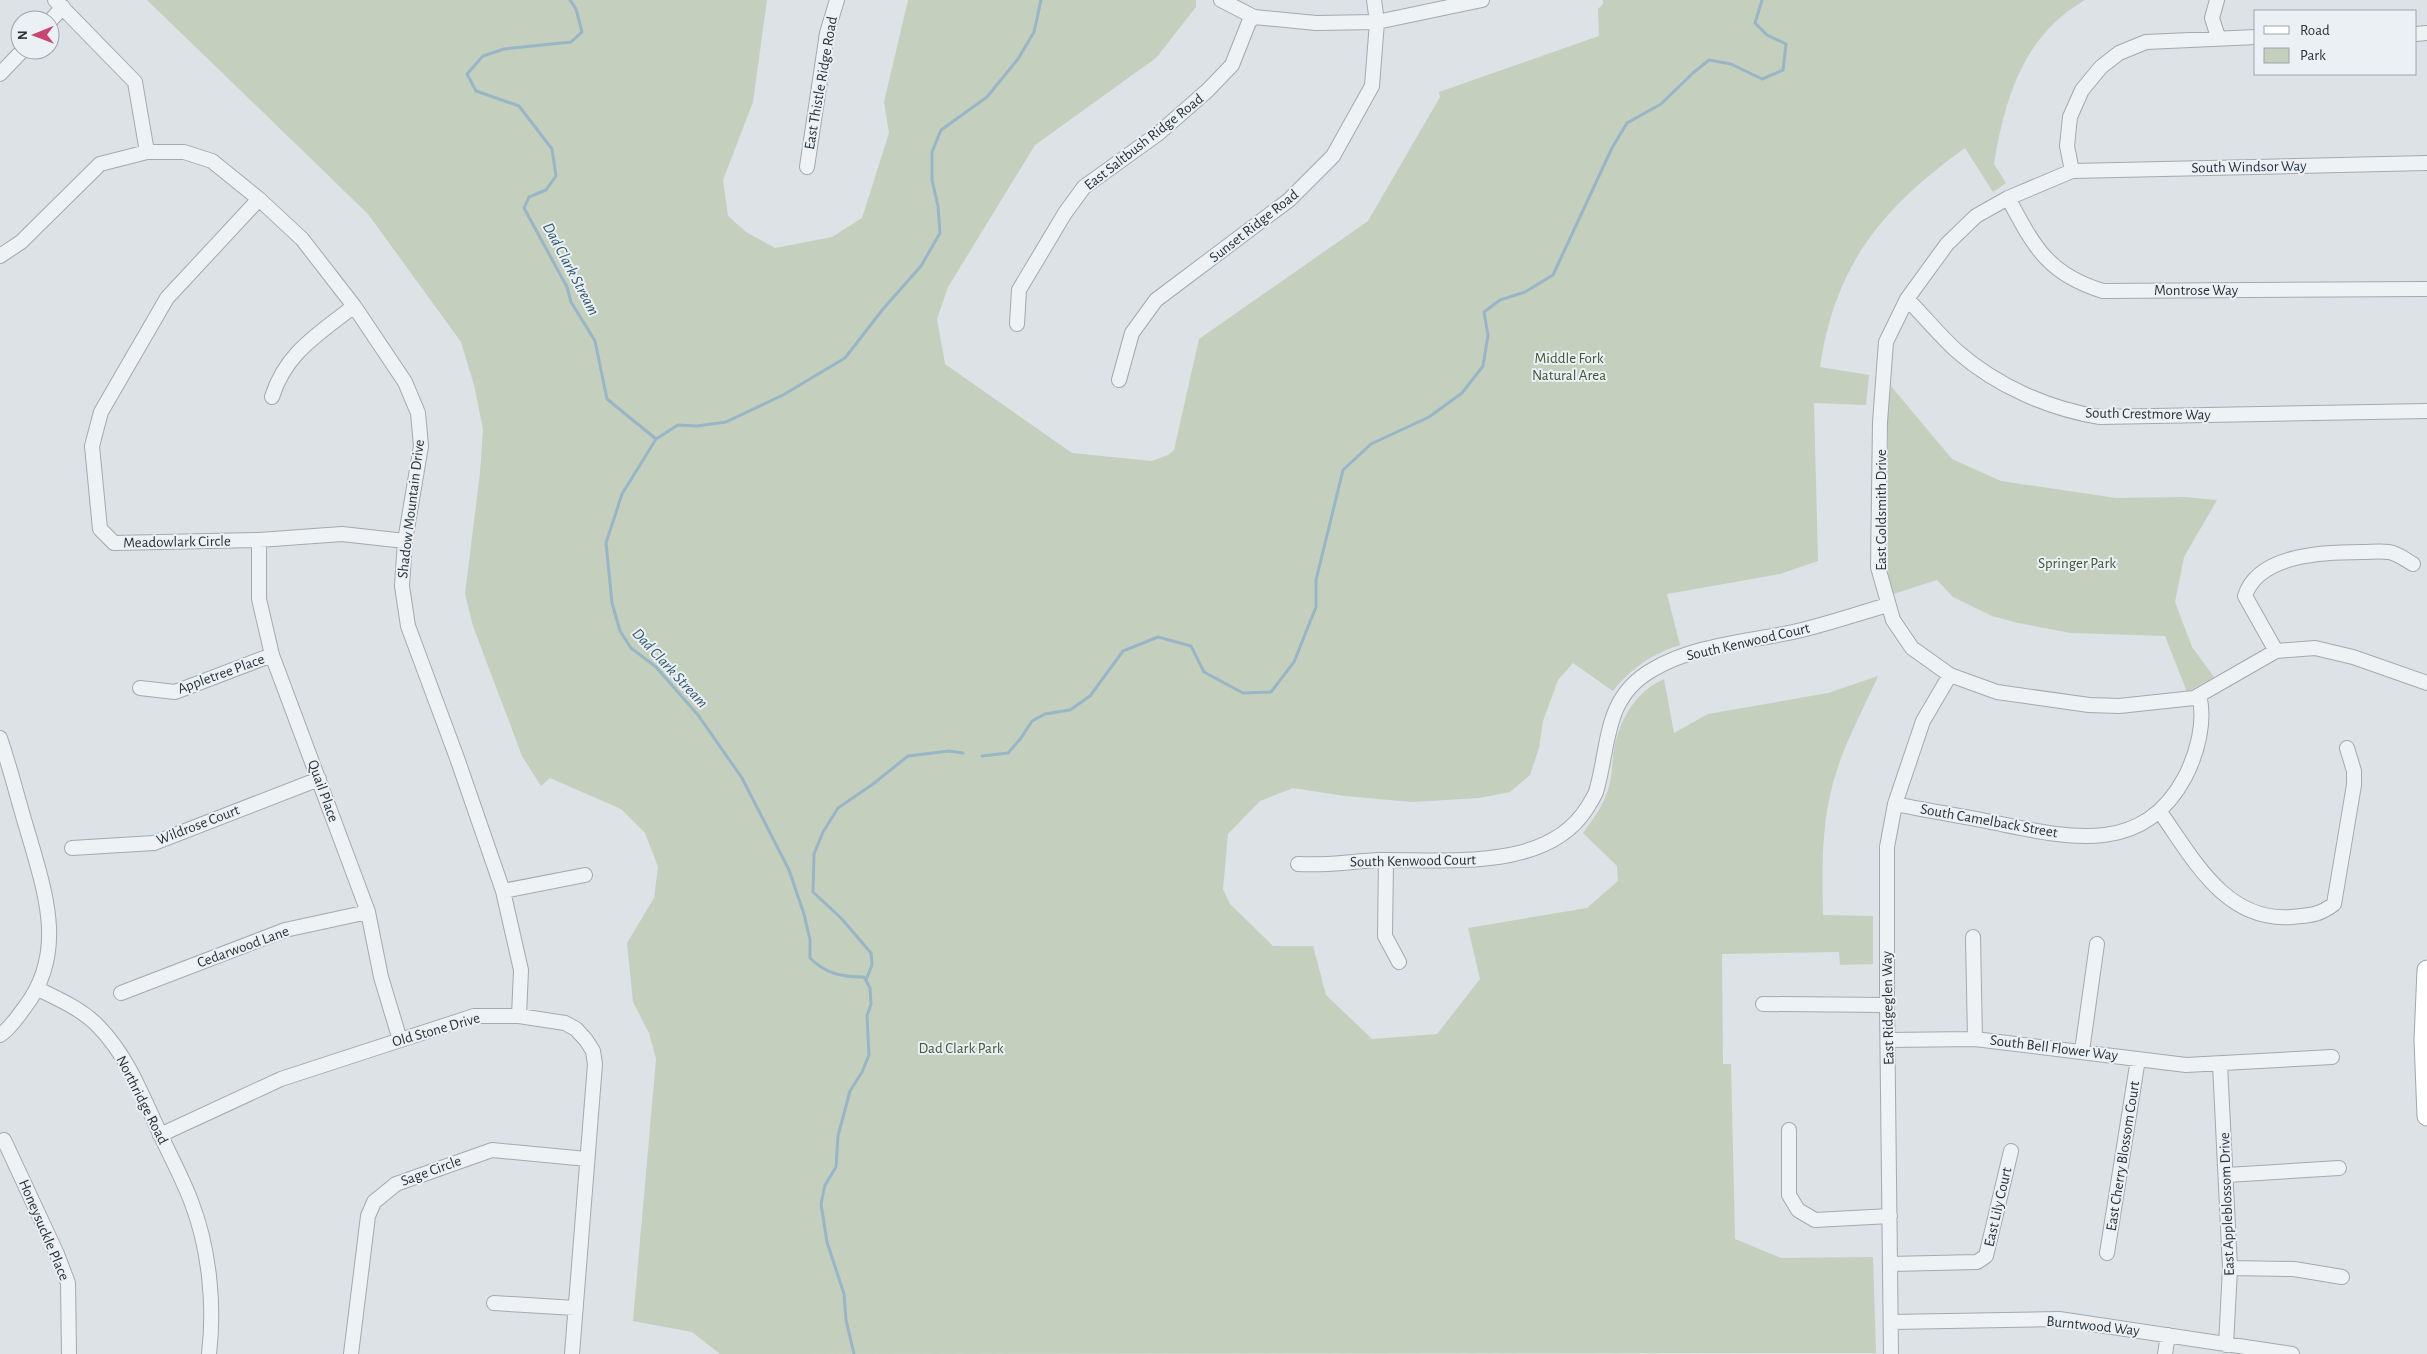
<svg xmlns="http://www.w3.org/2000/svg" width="2427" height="1354" font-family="'Alegreya Sans',sans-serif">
<rect width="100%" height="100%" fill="#dce2e6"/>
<path fill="#c5cfbe" d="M147 0H767L753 102 723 180 728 216 746 232 775 248 832 237 862 218 889 133 884 102 908 0H1196V7L1156 58 1035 145 948 287 937 319 945 364 1072 453 1152 461 1168 455 1174 450 1199 339 1368 221 1440 97 1439 92 1599 36 1598 9 1603 4V0H2085C2024 35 2005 97 1994 164L2006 183 1993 192 1965 148C1883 207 1835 264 1820 367L1869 375 1866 405 1814 403 1818 561 1780 574 1667 594 1680 645C1652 654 1631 668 1613 691L1573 663 1558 680 1543 721 1539 748 1530 775 1510 792 1479 798 1412 802 1345 796 1293 788 1260 801 1228 834 1223 889 1230 904 1273 946H1313L1326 995 1372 1039 1437 1034 1480 979 1468 928 1587 908 1618 881 1617 866 1583 833C1593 819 1605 804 1609 786 1613 773 1612 758 1615 744 1622 716 1637 691 1664 679L1674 733 1708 714 1828 693 1878 676C1865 706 1848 736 1838 767 1821 815 1822 865 1823 915L1873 916V964L1840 965 1839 952 1722 954 1723 1064H1731L1735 1239 1781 1258 1873 1257 1876 1353 720 1354 692 1332 633 1321 656 1059 649 1033 633 1002 627 943 654 898 658 867 645 833 621 809 550 778 541 786 522 756 473 626 465 594 480 473 483 429 474 385 461 342 368 214Z
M1891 386 1952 459 2001 481 2116 498 2184 497 2217 500 2184 557 2175 602 2192 647 2214 677 2187 692 2165 636 2071 633 2018 623 1992 616 1953 597 1937 580 1890 595 1888 569V410Z"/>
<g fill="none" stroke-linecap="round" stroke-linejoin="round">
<path stroke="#98b6c5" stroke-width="3" d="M570 0 576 9 582 32 571 42 504 49 483 56 467 74 476 91 519 106 552 149 556 176 546 190 529 197 524 208 567 287 571 302 595 341 607 399 656 439 622 494 606 543 612 603 620 631 631 648 656 667 698 715 742 778 789 870 804 914 810 940V958C826 974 842 977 864 977L870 988 871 1004 867 1016 869 1055 862 1072 850 1091 838 1136 836 1167 825 1185 821 1204 827 1242 844 1294 846 1320 854 1354
M656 439 678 425 697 426 726 422 783 395 845 358 883 309 921 266 940 233 938 206 932 180V152L941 130 987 97 1018 59 1034 32 1041 0
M982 756 1008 753 1021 738 1032 721 1045 714 1070 710 1090 696 1123 651 1158 637 1191 646 1204 672 1243 693 1271 692 1294 662 1316 607V580L1343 470 1371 444 1429 417 1462 393 1483 366 1488 335 1484 312 1500 300 1525 292 1553 275 1612 148 1627 123 1661 104 1693 73 1709 60 1731 64 1762 79 1783 70 1786 44 1767 35 1755 23 1762 0
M866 980 872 965 871 953 841 918 813 892 814 854 823 832 838 808 873 784 908 756 949 751 963 753"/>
<g stroke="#a2aaaf" stroke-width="16">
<path id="minor" d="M55 0 135 82 147 152
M1221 0 1254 17 1316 23 1377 22 1482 0
M2217 0 2212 18 2218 37
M50 21 63 7
M2416 34 2427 33
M0 74 23 50
M2427 163 2072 171 2008 198 1976 216 1947 244 1907 299 1886 342 1880 422 1878 567 1893 620 1912 648 1950 675 1997 692 2089 705 2119 706 2194 698 2276 651 2315 648 2353 657 2427 683
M807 167 827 33 837 0
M2072 171 2067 146 2070 117 2082 90 2101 67 2119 53 2146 42 2256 37
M2008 198C2034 246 2047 274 2103 291L2427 289
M259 199 167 298 101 412 92 446 100 529 114 543 259 540 342 534 405 541
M0 256 21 242 100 164 147 152H184L212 161 259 199 302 239 354 306 405 382 418 413 421 446 405 541 402 586 408 626 457 758 503 891 521 970 519 1016
M1907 299C1924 316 1940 336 1958 352 1997 386 2049 409 2100 417L2427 411
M1017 324 1019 290 1065 213 1084 187 1159 133 1208 90 1232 65 1249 22 1254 17
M1119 380 1132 333 1156 300 1289 200 1333 156 1372 86 1377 22 1374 0
M272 397C286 352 319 334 354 306
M259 540V599L272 655 368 912 381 977 400 1040
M2276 651 2245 596C2258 554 2325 552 2362 552 2371 552 2380 551 2389 552 2397 553 2406 560 2413 564
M140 688 175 692 272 655
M0 738C11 770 19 804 29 836 46 895 66 953 25 1007 17 1017 11 1028 0 1035
M1895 804C1929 811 1963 816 1996 823 2069 838 2143 856 2185 777 2197 754 2206 721 2199 695
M2160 812C2193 858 2225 922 2291 917 2310 915 2318 916 2334 904L2354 785V771L2347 748
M72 848 154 843 319 779
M1386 860 1385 936 1399 962
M1298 864C1326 866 1353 861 1381 860 1446 859 1547 872 1587 808 1590 803 1594 797 1596 792 1610 745 1603 698 1652 670 1694 645 1746 642 1793 632 1825 625 1856 614 1888 605
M503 891 585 875
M1973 937 1975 1039
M38 989C60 1000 82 1009 99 1027 126 1055 140 1090 156 1125 167 1150 181 1175 191 1201 209 1247 215 1304 209 1354
M121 993 285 930 368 912
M1763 1004 1887 1005
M1888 1040 1975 1039 2186 1065 2332 1057
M2082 1051 2097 944
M2220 1064 2230 1268 2226 1345
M1789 1130V1195L1798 1210 1815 1220 1890 1216
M160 1135 281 1079 474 1016H519L565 1023 576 1029 586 1040 593 1051 595 1064 572 1354
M4 1140 57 1254 68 1283 69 1354
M2227 1175 2339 1168
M2107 1253 2138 1059
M1890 1264 1977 1262 1986 1256 2011 1151
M2230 1268 2294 1269 2342 1277
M494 1303 575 1308
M1891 1322 2059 1319 2292 1354
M351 1354 368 1216 374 1202 396 1184 492 1150 587 1159
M1891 1354 1887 1005V847L1895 804 1923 721 1950 675
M2165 1354 2168 1335"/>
</g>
<g stroke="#9ca8b1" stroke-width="21">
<path id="major" d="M2427 970 2424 1040 2427 1116"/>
</g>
<use href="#minor" stroke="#eff2f4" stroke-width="14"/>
<use href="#major" stroke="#fff" stroke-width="19"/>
</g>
<g text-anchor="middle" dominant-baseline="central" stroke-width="4" stroke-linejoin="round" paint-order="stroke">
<g font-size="15" fill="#27323b" stroke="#ebf0f4">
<text transform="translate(821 83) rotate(-80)">East Thistle Ridge Road</text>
<text transform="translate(1144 142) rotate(-38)">East Saltbush Ridge Road</text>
<text transform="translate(2249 167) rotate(-1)">South Windsor Way</text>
<text transform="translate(1254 226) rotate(-38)">Sunset Ridge Road</text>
<text x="2196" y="290">Montrose Way</text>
<text transform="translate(2148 414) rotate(1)">South Crestmore Way</text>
<text transform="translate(411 509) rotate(-83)">Shadow Mountain Drive</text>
<text transform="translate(1881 510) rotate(-90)">East Goldsmith Drive</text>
<text transform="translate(177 542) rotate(-1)">Meadowlark Circle</text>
<text transform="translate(1748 642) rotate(-13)">South Kenwood Court</text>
<text transform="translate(221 674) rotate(-20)">Appletree Place</text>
<text transform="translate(323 791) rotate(70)">Quail Place</text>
<text transform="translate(1989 821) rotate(10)">South Camelback Street</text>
<text transform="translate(198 825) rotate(-21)">Wildrose Court</text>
<text transform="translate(1413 861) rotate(-1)">South Kenwood Court</text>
<text transform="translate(243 947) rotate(-20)">Cedarwood Lane</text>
<text transform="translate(1888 1008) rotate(-91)">East Ridgeglen Way</text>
<text transform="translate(436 1030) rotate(-16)">Old Stone Drive</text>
<text transform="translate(2054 1048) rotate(7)">South Bell Flower Way</text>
<text transform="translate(142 1100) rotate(63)">Northridge Road</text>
<text transform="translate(2123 1156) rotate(-81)">East Cherry Blossom Court</text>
<text transform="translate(431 1171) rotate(-20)">Sage Circle</text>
<text transform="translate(2227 1204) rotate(-92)">East Appleblossom Drive</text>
<text transform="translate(1998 1207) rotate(-77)">East Lily Court</text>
<text transform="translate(44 1230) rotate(67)">Honeysuckle Place</text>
<text transform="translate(2093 1326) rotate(6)">Burntwood Way</text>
</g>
<g font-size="15" fill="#415635" stroke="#ebf0f4">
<text x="1569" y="358">Middle Fork<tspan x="1569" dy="17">Natural Area</tspan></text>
<text x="2077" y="563">Springer Park</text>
<text x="961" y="1048">Dad Clark Park</text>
</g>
<g font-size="16" font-style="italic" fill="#33586d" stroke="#ebf0f4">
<text transform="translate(571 269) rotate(62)">Dad Clark Stream</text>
<text transform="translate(670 668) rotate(47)">Dad Clark Stream</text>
</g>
</g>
<rect x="2254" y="10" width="162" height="65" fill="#ebf0f4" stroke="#9da4aa"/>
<rect x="2264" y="26" width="25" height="8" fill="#ffffff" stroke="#9da4aa"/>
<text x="2300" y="35" font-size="15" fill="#27323b">Road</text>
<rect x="2264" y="48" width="25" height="15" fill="#c5cfbe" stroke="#9da4aa"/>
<text x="2300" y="60" font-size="15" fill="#27323b">Park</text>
<g transform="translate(35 35) rotate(269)"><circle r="24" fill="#ebf0f4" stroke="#9da4aa"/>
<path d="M0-4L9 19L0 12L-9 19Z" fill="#c74571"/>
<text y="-8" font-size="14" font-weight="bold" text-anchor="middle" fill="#27323b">N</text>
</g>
</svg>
